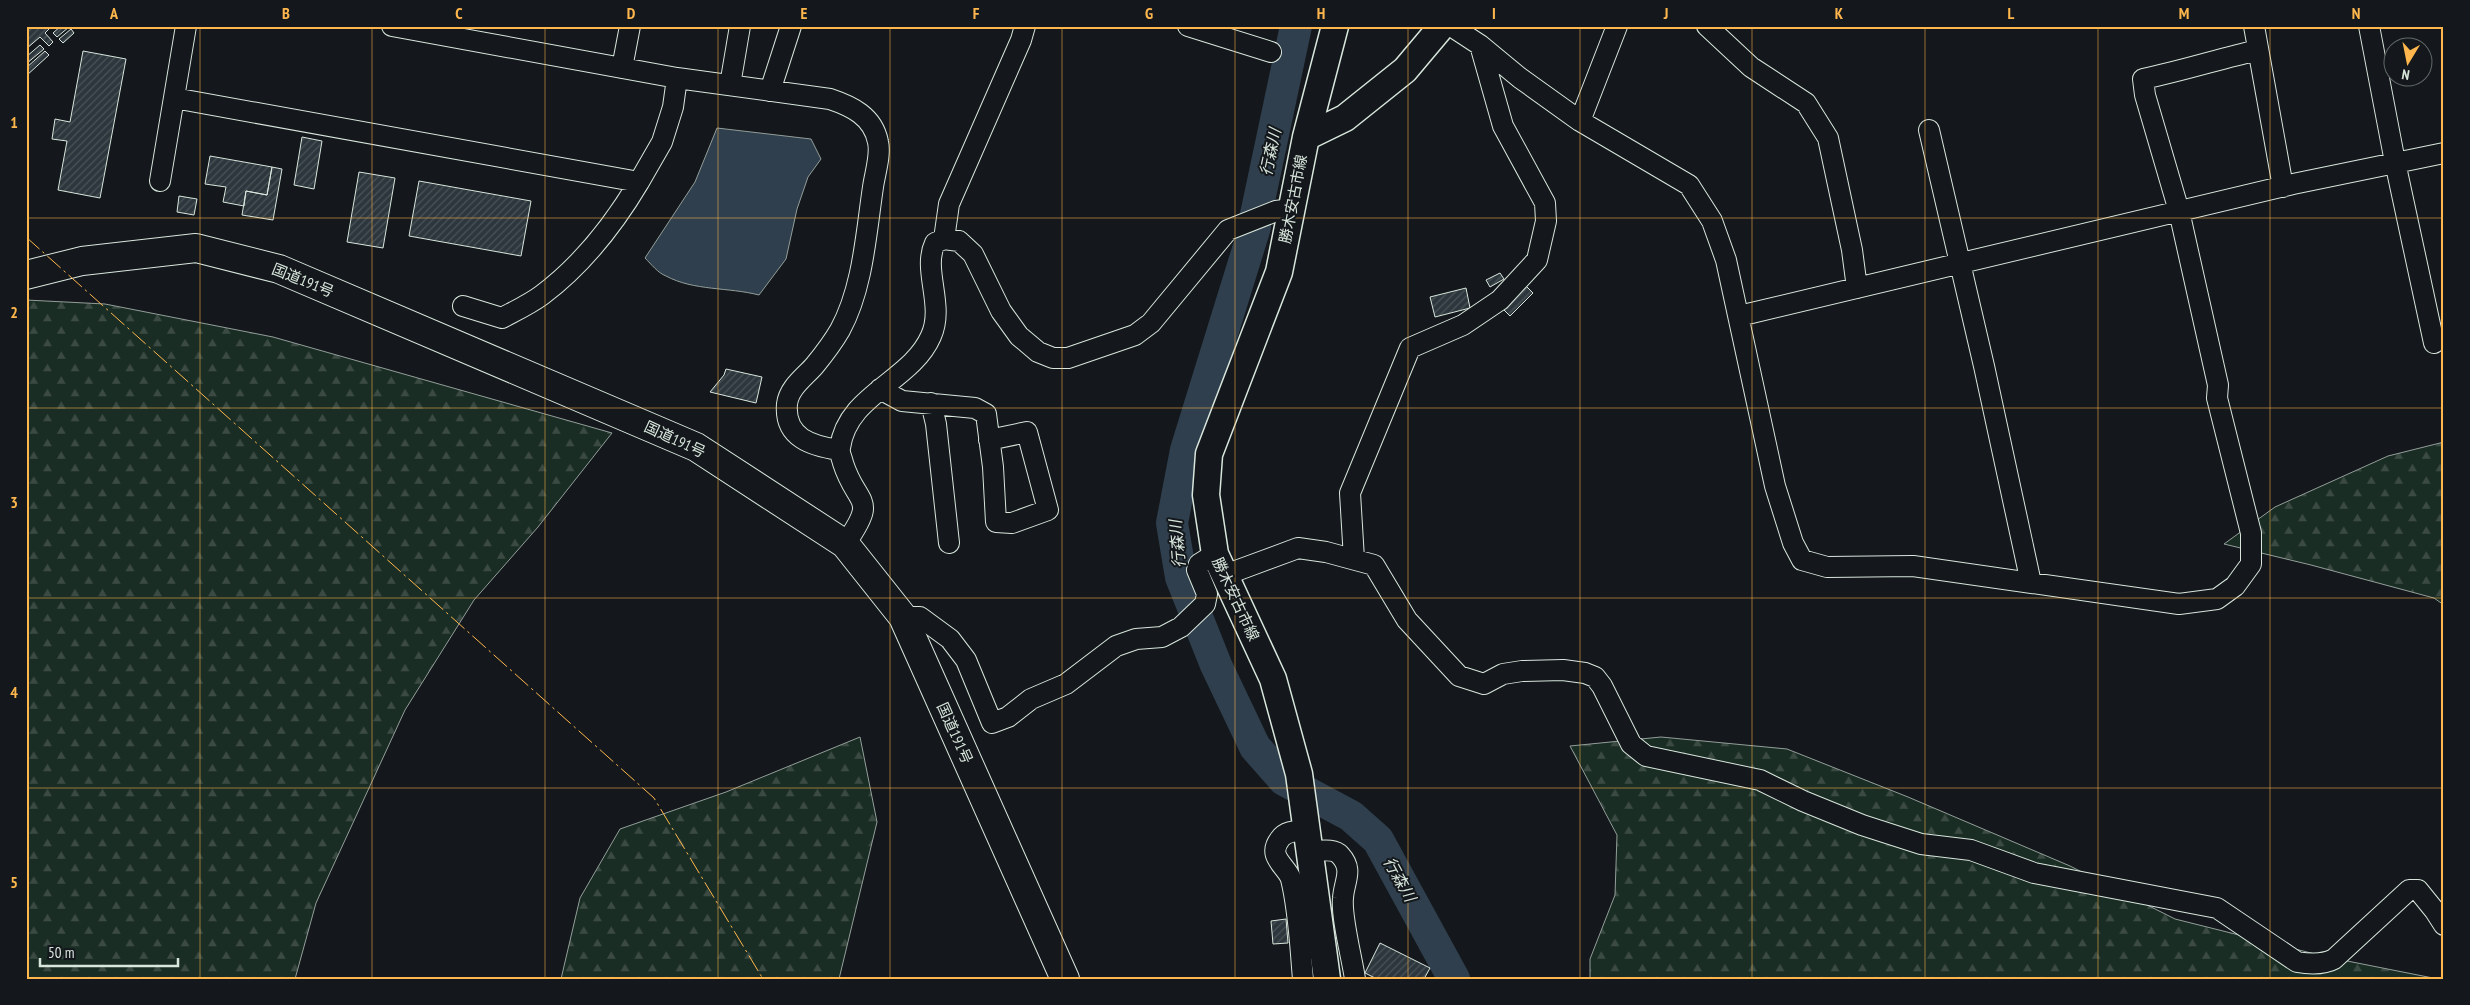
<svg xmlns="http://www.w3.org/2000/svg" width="2470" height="1005" font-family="'PT Sans Narrow','Noto Sans JP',sans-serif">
<defs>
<pattern id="forest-firs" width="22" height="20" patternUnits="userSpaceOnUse" patternTransform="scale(1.25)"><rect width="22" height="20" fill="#1a2d24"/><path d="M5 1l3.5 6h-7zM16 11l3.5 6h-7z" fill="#3b4b43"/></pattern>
<pattern id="building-hatch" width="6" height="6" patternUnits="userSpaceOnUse" patternTransform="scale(1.25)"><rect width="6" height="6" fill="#2c363c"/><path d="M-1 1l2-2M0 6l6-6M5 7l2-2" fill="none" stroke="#4a5358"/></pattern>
</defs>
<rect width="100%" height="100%" fill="#14181c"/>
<path fill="url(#forest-firs)" stroke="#939e99" d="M26 300 105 304 273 337 612 433 538 527 474 600 405 710 316 903 295 979H26Z
M2444 442V605L2434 598 2311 565 2224 544 2275 507 2388 456Z
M860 737 877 822 839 979H561L580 898 620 829 726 792Z
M1661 737 1787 749 1908 797 2070 866 2175 919 2327 957 2438 979H1590V959L1615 895 1617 835 1570 746Z"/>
<path fill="#2f3f4d" stroke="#939e99" d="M717 128 811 139 821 159 808 177 797 209 786 259 759 295C728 287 694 291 666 276 658 273 651 264 645 258L695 182Z"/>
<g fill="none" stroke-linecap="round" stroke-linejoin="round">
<path stroke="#2f3f4d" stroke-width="32" d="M1296 26 1254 224 1255 227 1186 450 1172 523 1181 577 1216 665 1255 747 1284 780 1351 816 1378 840 1454 979"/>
</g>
<path fill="url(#building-hatch)" stroke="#d8e6dc" d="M26 26H52L45 33 53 42 49 46 40 37 26 49Z
M61 26 69 27 57 37 53 33Z
M71 29 74 33 63 43 59 39Z
M40 45 44 49 26 64V57Z
M45 51 49 55 26 76V68Z
M83 51 126 59 100 198 58 190 67 141 52 139 55 119 70 122Z
M302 137 322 141 314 189 294 185Z
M210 156 272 167 267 195 246 191 244 206 223 202 226 187 205 184Z
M272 167 282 169 273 220 242 215 246 191 267 195Z
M359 172 395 178 383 248 347 242Z
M419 181 531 201 521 256 409 236Z
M179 196 197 199 194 215 177 212Z
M1500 273 1504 279 1490 287 1486 280Z
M1524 284 1533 293 1510 316 1501 307Z
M1466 288 1470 308 1435 317 1430 297Z
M726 369 762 377 756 403 710 392 724 375Z
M1286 919 1288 943 1273 944 1271 921Z
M1380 943 1430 968 1424 979H1377L1365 973Z"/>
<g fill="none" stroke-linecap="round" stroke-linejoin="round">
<g stroke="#d8e6dc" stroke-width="22">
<path id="minor" d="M392 26 677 78 830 99C851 106 873 116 878 142 881 155 875 173 873 187 866 234 863 288 840 330 833 342 824 354 815 365 806 376 789 387 787 404 784 438 812 446 839 450
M1188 26 1271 52
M1451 26 1480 45 1520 78 1580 121 1689 185 1712 221 1726 260 1775 486 1793 543 1802 560 1827 567 1913 566 2179 604 2217 599 2235 586 2251 564V533L2217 398 2218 385 2179 211 2145 95 2143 79C2182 71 2219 59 2258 50
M1707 26 1751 67 1806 103 1828 138 1852 250 1857 288
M2254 26 2283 187
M2369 26 2395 162 2434 343
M622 68 630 26
M730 85 740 26
M770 91 791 26
M174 98 639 182 662 142 673 107 677 78
M1580 121 1617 26
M1929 130 1984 366 2031 583
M160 181 186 26
M944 239 949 204 1021 40 1025 26
M463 306 502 318C515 311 530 304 542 295 582 265 614 224 639 182
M1739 316 2293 184 2444 153
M880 389 902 401 975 408 986 414 993 467 996 522 1012 523 1048 510 1027 432 989 440
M931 403 936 424 949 543
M845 544C879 496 857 507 843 463 842 458 839 453 840 448 847 394 911 382 931 336 945 305 922 270 935 243L944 239 959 241 973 254 1001 311 1019 336 1038 352 1053 358H1068L1135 335 1151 323 1228 230 1276 211 1292 209
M1354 559 1350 493 1410 348 1463 325 1500 300 1537 260 1546 221 1545 203 1503 126 1480 45
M1225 575 1298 548 1326 552 1374 565 1407 620 1459 676 1484 684 1503 674 1522 671 1563 670 1585 673 1595 677 1602 686 1631 744 1646 756 1760 780 1803 801 1862 825 1921 844 1971 850 2034 873 2217 908 2297 962C2309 964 2323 965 2334 959L2409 890H2418L2435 911 2444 925
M903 617H920L950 639 966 660 992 723 1008 717 1031 699 1066 684 1116 646 1136 639 1162 637 1181 627 1205 604 1207 594 1197 570 1199 564 1215 554
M1311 851C1320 851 1334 848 1340 855 1354 870 1344 881 1343 898 1341 917 1352 958 1355 979
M1303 979C1300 946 1299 911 1291 879 1287 866 1266 857 1280 839 1286 830 1298 831 1308 830"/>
</g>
<g stroke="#d8e6dc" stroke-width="29">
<path id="major" d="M1306 137 1345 118 1405 70 1442 26
M1327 979 1299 774 1273 679 1215 554 1206 495 1209 454 1279 272 1306 137 1335 26"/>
</g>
<g stroke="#d8e6dc" stroke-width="30">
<path id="highway" d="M26 275 82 261 196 248 279 269 696 447 845 544 903 617 1065 979"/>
</g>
<use href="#minor" stroke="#14181c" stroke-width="20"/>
<use href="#major" stroke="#14181c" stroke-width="26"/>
<use href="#highway" stroke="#14181c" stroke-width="28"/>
<path stroke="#ffb74d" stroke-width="1" stroke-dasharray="18 4 2.5 4" stroke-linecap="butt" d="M26 237 654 798 763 979"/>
</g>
<path fill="none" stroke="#ffb74d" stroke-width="1" stroke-opacity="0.55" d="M200 26V979M372 26V979M545 26V979M718 26V979M890 26V979M1062 26V979M1235 26V979M1408 26V979M1580 26V979M1752 26V979M1925 26V979M2098 26V979M2270 26V979M26 218H2444M26 408H2444M26 598H2444M26 788H2444"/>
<g text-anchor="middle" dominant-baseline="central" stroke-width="4" stroke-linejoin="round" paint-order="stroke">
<g font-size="15" fill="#d8e6dc" stroke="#14181c">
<text transform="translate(1293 199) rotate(-79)">勝木安古市線</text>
<text transform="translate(303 280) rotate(22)">国道191号</text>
<text transform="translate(675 439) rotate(25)">国道191号</text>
<text transform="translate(1236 599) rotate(65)">勝木安古市線</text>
<text transform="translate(955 733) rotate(66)">国道191号</text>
</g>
<g font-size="16" font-style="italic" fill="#d8e6dc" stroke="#14181c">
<text transform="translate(1270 152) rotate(-78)">行森川</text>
<text transform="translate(1177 544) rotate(-95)">行森川</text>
<text transform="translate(1400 879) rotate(61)">行森川</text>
</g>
</g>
<rect width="2470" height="1005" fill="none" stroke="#14181c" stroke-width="55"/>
<g transform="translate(2408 62) rotate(190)"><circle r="24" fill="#14181c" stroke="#626a69"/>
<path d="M0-4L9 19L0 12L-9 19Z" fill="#ffb74d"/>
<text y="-8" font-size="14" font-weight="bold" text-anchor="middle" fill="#d8e6dc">N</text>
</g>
<path d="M40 958v8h138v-8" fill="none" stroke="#d8e6dc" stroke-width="2.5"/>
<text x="48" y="958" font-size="15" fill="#d8e6dc" stroke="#14181c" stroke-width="4" paint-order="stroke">50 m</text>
<rect x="28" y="28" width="2414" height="950" fill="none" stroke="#ffb74d" stroke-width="2"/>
<g font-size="16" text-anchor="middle" font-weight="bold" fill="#ffb74d">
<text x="114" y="19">A</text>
<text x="286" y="19">B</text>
<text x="459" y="19">C</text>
<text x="631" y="19">D</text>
<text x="804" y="19">E</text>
<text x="976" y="19">F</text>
<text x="1149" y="19">G</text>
<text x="1321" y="19">H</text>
<text x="1494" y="19">I</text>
<text x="1666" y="19">J</text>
<text x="1839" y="19">K</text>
<text x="2011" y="19">L</text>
<text x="2184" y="19">M</text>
<text x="2356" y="19">N</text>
<text x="14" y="128">1</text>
<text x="14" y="318">2</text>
<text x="14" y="508">3</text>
<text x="14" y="698">4</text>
<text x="14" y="888">5</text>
</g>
</svg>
